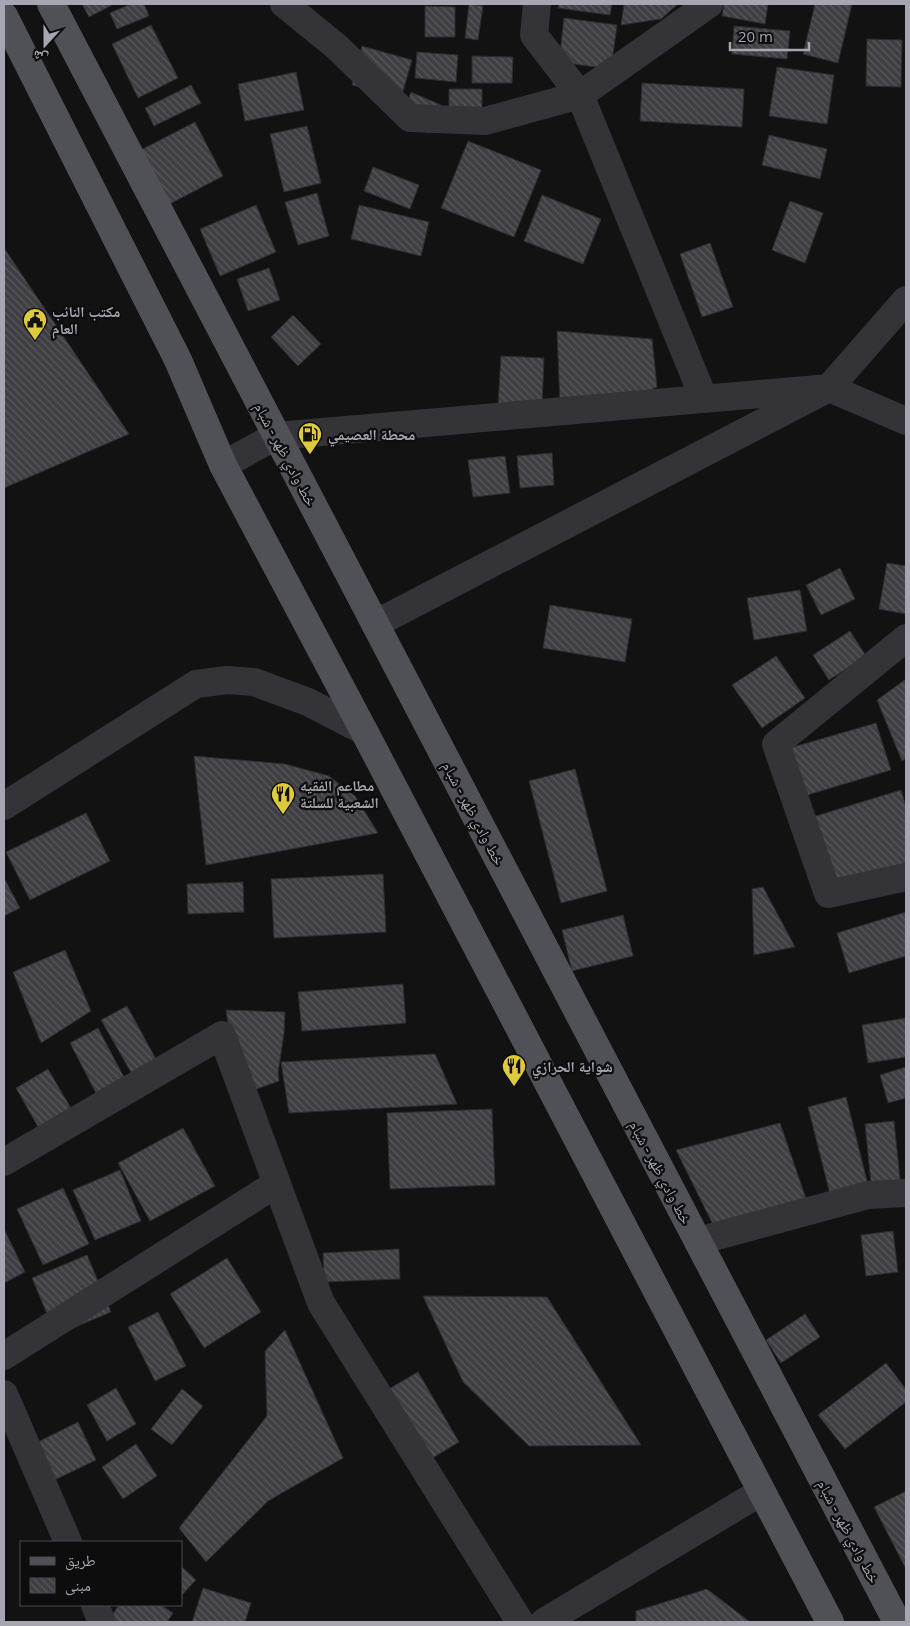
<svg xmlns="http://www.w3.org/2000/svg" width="910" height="1626" font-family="'Open Sans','Noto Naskh Arabic',sans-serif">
<defs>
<pattern id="building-back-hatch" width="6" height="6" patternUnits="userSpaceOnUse" patternTransform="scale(1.25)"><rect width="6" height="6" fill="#3f3f43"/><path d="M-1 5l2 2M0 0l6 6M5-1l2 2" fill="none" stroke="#58585c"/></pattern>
</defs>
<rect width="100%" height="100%" fill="#121213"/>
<path fill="url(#building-back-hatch)" stroke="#2d2c2f" d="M82 4H114L89 17Z
M131 4H144L149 16 117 29 110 13Z
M469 4 483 6 478 40 465 38Z
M559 4H612L610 15 558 8Z
M624 4H678L661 19 621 25Z
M724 4H768L765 24 722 16Z
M815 4H852L838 63 803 54Z
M425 6 455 7V37H425Z
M564 18 617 25 611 69 559 62Z
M151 25 178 78 138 98 112 44Z
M734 26 790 31 787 59 732 54Z
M867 39 902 40 901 87 866 86Z
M362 46 412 60 401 98 352 85Z
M417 52 458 55 456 82 415 78Z
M472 56 513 57 512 83H472Z
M777 67 834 75 827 124 769 116Z
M296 72 304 110 245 121 238 84Z
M642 83 744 89 742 127 640 121Z
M191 85 201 103 154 126 145 108Z
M449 89H482V116H449Z
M411 92 441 105 429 133 400 122Z
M195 122 223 176 164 207 135 153Z
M307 126 321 183 284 192 270 134Z
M769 135 827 149 820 179 762 165Z
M468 141 541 170 514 237 441 208Z
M373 167 419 185 410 209 364 191Z
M317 193 329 236 298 245 285 202Z
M542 195 601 219 583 264 524 241Z
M790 201 823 213 805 263 772 250Z
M256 205 276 252 220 276 200 229Z
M359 205 429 222 421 256 351 239Z
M710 243 733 307 702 317 680 254Z
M4 248 129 434 4 488Z
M269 268 280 300 248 311 237 279Z
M293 315 321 344 298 366 271 337Z
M557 331 652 339 657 387 622 402 560 405Z
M501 356 544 358 542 407 498 405Z
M552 453 554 485 520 488 517 456Z
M505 456 510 493 473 497 468 460Z
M887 563 906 566V614L879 609Z
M840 568 855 599 821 615 806 585Z
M800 590 807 631 754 640 747 598Z
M550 605 632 619 625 662 543 648Z
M850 631 866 656 829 680 813 655Z
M776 656 805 698 762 728 732 685Z
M906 679V758L902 761 877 700Z
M876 723 891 770 804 796 790 748Z
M194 756 285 764 329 776 355 796 378 833 206 865Z
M575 769 607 891 561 903 529 781Z
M901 790 906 807V869L829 906 793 823Z
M86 813 110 861 30 900 6 852Z
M383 874 386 932 274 938 271 879Z
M4 878 20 908 4 916Z
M243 882 244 912 188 914 187 884Z
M763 887 795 947 754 955 752 889Z
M906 912V956L849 973 837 933Z
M623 915 633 956 572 971 562 930Z
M65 950 91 1011 41 1043 13 972Z
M403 984 406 1023 302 1031 298 992Z
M127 1006 157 1061 132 1074 101 1020Z
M226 1010 285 1012 284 1033 278 1073 279 1081 251 1091 233 1054Z
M906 1018V1057L868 1063 862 1025Z
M98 1028 126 1081 97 1095 70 1043Z
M435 1054 457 1104 289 1113 281 1062Z
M906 1067V1098L888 1103 880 1075Z
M48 1069 75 1115 42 1134 16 1088Z
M846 1097 869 1189 831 1198 808 1107Z
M492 1109 495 1185 390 1189 387 1113Z
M894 1121 901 1189 872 1192 865 1124Z
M780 1123 813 1219 721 1241 676 1150Z
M183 1128 215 1186 150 1221 118 1163Z
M120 1170 141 1221 95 1240 73 1190Z
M63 1188 89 1244 43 1265 17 1209Z
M4 1229 25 1272 4 1283Z
M893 1231 898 1272 866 1276 861 1235Z
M399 1249 400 1279 324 1282 323 1253Z
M87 1255 111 1312 56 1335 32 1278Z
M227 1258 261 1312 204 1348 170 1294Z
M423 1296 547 1297 641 1445 529 1446 463 1382Z
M158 1312 186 1366 155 1381 128 1327Z
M805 1314 820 1337 781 1363 766 1340Z
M285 1330 343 1458 268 1501 206 1562 179 1528 267 1416 265 1351Z
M886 1363 906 1389V1402L845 1449 818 1415Z
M418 1372 459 1442 429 1460 387 1390Z
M116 1388 136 1424 107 1441 87 1405Z
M182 1389 203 1406 172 1445 151 1429Z
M78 1422 96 1460 42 1486 24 1449Z
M136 1444 157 1476 123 1499 102 1467Z
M906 1491V1569L874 1507Z
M181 1566 196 1580 181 1596Z
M203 1588 251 1603 245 1622H192Z
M707 1589 750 1622H636V1611Z
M119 1605H161L173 1613 167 1622H107Z"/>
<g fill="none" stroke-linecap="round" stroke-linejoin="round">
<path stroke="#333338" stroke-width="28" d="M284 4 337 47 410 118 485 121 580 95 534 35 537 4
M704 399 580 95 709 4
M223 465 276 436 829 388 906 421
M375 624 829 388 906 300
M906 638 776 744 828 894 906 877
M4 806 196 684 227 680 254 682 308 702 364 731
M4 1162 222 1035 321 1303 520 1622
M698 1241 868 1195 906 1193
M4 1356 276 1184
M4 1394 68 1542
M95 1605 102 1622
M544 1622 761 1492"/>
<path stroke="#505057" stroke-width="28" d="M51 4 897 1622
M4 16 178 360 223 465 364 731 830 1622"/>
</g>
<defs>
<g id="civic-pin" transform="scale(1.25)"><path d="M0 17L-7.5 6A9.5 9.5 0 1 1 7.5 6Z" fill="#dfc93e" stroke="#0d0d0e"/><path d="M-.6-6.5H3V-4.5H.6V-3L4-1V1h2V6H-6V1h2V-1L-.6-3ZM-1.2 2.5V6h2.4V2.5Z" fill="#111"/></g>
<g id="fuel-pin" transform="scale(1.25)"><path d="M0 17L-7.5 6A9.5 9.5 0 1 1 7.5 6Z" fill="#dfc93e" stroke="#0d0d0e"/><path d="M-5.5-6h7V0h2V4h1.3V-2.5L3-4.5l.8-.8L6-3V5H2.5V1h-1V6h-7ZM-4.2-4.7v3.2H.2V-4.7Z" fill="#111"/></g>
<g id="restaurant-pin" transform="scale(1.25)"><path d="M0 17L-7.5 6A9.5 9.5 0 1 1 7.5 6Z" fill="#dfc93e" stroke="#0d0d0e"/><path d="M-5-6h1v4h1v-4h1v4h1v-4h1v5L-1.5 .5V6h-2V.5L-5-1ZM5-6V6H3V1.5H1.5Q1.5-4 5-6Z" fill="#111"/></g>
</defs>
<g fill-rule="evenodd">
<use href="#civic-pin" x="35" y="320"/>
<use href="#fuel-pin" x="310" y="434"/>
<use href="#restaurant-pin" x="283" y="794"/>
<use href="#restaurant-pin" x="514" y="1066"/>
</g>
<g text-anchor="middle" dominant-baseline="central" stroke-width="4.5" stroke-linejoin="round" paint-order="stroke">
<g font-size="15" font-weight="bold" fill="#a5a6b2" stroke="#0d0d0e" text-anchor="start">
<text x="52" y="311">مكتب النائب<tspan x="52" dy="17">العام</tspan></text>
<text x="328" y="434">محطة العصيمي</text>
<text x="300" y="785">مطاعم الفقيه<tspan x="300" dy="17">الشعبية للسلتة</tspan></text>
<text x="532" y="1066">شواية الحرازي</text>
</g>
<g font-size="15" fill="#a5a6b2" stroke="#0d0d0e">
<text transform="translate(286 454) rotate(62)">خط وادي ظهر - شبام</text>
<text transform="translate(474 813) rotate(62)">خط وادي ظهر - شبام</text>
<text transform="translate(661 1172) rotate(62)">خط وادي ظهر - شبام</text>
<text transform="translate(849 1531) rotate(62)">خط وادي ظهر - شبام</text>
</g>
</g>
<rect width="910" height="1626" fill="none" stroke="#a5a6b2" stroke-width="10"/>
<rect x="20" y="1541" width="162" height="65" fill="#0d0d0e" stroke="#4a4a50"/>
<rect x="30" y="1557" width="25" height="8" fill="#505057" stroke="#4a4a50"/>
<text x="65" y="1566" font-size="15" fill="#a5a6b2">طريق</text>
<rect x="30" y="1578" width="25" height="15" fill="url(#building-back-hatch)" stroke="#4a4a50"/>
<text x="65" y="1591" font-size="15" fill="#a5a6b2">مبنى</text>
<g transform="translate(45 45) rotate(201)" stroke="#0d0d0e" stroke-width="4" paint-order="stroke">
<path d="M0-4L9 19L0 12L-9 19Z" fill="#a5a6b2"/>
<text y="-8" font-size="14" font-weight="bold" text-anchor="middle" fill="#a5a6b2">ش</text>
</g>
<path d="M730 42v8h79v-8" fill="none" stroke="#a5a6b2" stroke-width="2.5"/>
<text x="738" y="42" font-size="15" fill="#a5a6b2" stroke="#0d0d0e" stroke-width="4" paint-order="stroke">20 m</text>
</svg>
